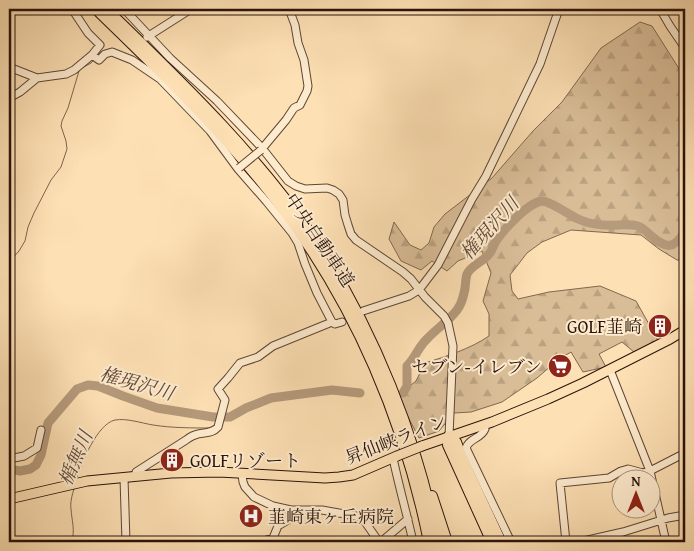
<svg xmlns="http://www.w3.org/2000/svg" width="694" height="551" font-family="'Gentium Book Plus','Noto Serif JP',serif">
<defs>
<pattern id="forest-firs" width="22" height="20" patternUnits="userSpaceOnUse" patternTransform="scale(1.25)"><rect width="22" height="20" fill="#d9bd97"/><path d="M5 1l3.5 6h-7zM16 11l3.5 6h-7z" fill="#baa281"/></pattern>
</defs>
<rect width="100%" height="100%" fill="#fde0b4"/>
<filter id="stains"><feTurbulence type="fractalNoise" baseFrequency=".004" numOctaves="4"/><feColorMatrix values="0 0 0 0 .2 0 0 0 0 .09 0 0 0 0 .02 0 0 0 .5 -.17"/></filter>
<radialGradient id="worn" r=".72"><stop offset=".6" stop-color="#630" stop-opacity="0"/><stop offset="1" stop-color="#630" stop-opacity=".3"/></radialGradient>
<path fill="url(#forest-firs)" stroke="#806851" d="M640 22 652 26 683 75 685 77V260H677L659 249 641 235 571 230 542 242 527 253 510 275 512 291 518 299 549 292 600 286 636 301 659 342 634 352 622 342 599 354 606 367 583 372 571 352 559 359 537 378 502 402 471 412 454 413 439 431 419 438 397 396 416 381 425 363C447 356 470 349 489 336V314L483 301 491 273 482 251 458 261 447 271 432 261 421 270 401 261 389 239 394 222 410 245 421 250 429 243 434 227 445 214 492 178 533 131 562 102 601 48Z"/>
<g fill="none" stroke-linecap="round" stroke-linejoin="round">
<path stroke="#7d644e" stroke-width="1" d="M97 56 103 46
M82 68 91 63 95 59
M9 262 19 251 25 241 28 227 34 213 51 180 61 167 67 149 66 141 61 126 62 121 68 108 79 71
M223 421 230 417
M76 480C81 464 97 424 115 420 127 418 141 423 153 425 172 428 192 428 211 428
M72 542C75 529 72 522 71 509 70 503 72 495 74 489"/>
<path stroke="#b59a7b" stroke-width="9" d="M403 393 407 386V366C415 358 419 346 427 339 436 329 449 321 457 310 460 306 463 298 464 293 466 287 465 280 467 274 471 265 483 262 489 254 493 250 493 245 496 241 504 229 527 204 541 201 548 200 570 215 578 219 591 225 605 226 619 225 625 225 631 224 638 226 642 227 646 231 650 235 666 249 674 250 685 231
M9 469 20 471 30 469 36 465 41 455 48 423 77 389 88 385 98 386 123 396 157 408 213 417H230L246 408 271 398 332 390 360 393"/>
<g stroke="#5d4635" stroke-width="9">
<path id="minor" d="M72 9 88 33 100 45 92 55
M124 9 170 58 217 101 262 148 288 181 296 186 305 189 327 188 333 190 339 194 343 200 345 215 348 225 351 234 356 240 403 272 411 279 425 297 444 316 448 323 453 346 449 436
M660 9 670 26 685 48
M147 37 191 9
M9 67 37 78
M9 98 20 92 37 78 66 74 74 70 92 55 99 60 105 54 112 52 132 60 160 79 210 131 238 169 266 201 292 233 298 243 305 264 317 293 332 322
M261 150 286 120 294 108 300 105 307 91 308 86 304 60 298 43 295 25 289 9
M363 311 409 296 419 290 438 265 472 199 486 176 540 64 559 9
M610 370 650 471 666 542
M483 425 485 429C481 439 469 438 466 448L511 542
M393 458C399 487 407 514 413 542
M9 459 24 456 37 448 41 430
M242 474 243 482 245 487 254 497 273 506 291 510H322L356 516 363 519 379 542
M135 476 136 472 186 440C190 437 193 435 198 434 205 432 212 434 218 427L225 400 218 389 228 378 240 363 258 357 273 346 332 322 335 324 342 322
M124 478 126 542
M260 542 273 538 278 526 288 520 291 510
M381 542 408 519
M566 542 560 483 609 478 621 471 628 469 643 473 650 471 685 453
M579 542 623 532 668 518 685 515"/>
</g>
<g stroke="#28130b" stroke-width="11">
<path id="major" d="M422 446 492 422 548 399 583 383 670 339 685 330
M9 499 87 481 171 473 219 472 325 478 339 477 353 475 397 456"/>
</g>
<g stroke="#28130b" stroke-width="12">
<path id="highway" d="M96 9C161 72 227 135 282 208 356 306 405 422 429 542
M106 9C181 82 258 155 316 242 374 331 417 438 437 542
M449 436 456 442 462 458 501 542
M449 436 448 445 492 542
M432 496 447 542"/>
</g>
<use href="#minor" stroke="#feebce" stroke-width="7"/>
<use href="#major" stroke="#fde0b4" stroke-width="9"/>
<use href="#highway" stroke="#fde0b4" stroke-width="10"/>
<g stroke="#5d4635" stroke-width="9" stroke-linecap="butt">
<path id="minor-bridge" d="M239 168 261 150"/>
</g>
<g stroke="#28130b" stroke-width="11" stroke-linecap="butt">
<path id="major-bridge" d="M397 456 422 446"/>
</g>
<use href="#minor-bridge" stroke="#feebce" stroke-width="7"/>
<use href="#major-bridge" stroke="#fde0b4" stroke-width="9"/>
</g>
<defs>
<g id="building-disc" transform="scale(1.25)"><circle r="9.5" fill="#8f2418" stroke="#feebce"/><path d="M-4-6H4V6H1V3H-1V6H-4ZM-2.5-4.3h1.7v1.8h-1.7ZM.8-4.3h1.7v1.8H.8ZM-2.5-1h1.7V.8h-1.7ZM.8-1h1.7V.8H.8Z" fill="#fff"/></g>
<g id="supermarket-disc" transform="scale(1.25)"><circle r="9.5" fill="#8f2418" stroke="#feebce"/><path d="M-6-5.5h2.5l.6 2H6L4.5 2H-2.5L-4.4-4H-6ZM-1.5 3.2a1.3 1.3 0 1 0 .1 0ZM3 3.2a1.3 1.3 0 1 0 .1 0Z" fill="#fff"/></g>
<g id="hospital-disc" transform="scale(1.25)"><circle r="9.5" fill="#8f2418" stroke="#feebce"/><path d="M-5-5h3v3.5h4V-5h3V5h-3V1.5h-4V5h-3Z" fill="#fff"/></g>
</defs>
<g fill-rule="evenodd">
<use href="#building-disc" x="660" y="326"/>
<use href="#supermarket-disc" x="560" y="366"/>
<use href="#building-disc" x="172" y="460"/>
<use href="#hospital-disc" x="251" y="516"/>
</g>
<g text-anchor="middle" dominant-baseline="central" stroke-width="4" stroke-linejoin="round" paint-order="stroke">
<g font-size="18" fill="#28130b" stroke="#feebce">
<text transform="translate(320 240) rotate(56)">中央自動車道</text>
<text transform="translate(396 439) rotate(-21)">昇仙峡ライン</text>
</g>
<g font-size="18" fill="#28130b" stroke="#feebce" text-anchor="end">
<text x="642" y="326">GOLF韮崎</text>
<text x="542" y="366">セブン-イレブン</text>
<text x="190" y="460" text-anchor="start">GOLFリゾート</text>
<text x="268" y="516" text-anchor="start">韮崎東ヶ丘病院</text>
</g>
<g font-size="19" font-style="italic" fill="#604938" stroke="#feebce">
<text transform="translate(489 228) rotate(-48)">権現沢川</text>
<text transform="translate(137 383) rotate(16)">権現沢川</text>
<text transform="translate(75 458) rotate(-67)">楯無川</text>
</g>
</g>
<rect width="694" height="551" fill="none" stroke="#fde0b4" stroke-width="30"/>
<rect x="10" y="10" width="674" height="531" fill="none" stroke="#28130b" stroke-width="2.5"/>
<rect x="15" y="15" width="664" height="521" fill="none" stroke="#28130b"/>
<g transform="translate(636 494)"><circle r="24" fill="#feebce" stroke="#a89580"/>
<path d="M0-4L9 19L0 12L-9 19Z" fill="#8f2418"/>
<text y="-8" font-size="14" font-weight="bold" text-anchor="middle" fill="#28130b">N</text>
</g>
<rect width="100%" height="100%" filter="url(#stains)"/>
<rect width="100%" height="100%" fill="url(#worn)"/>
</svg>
